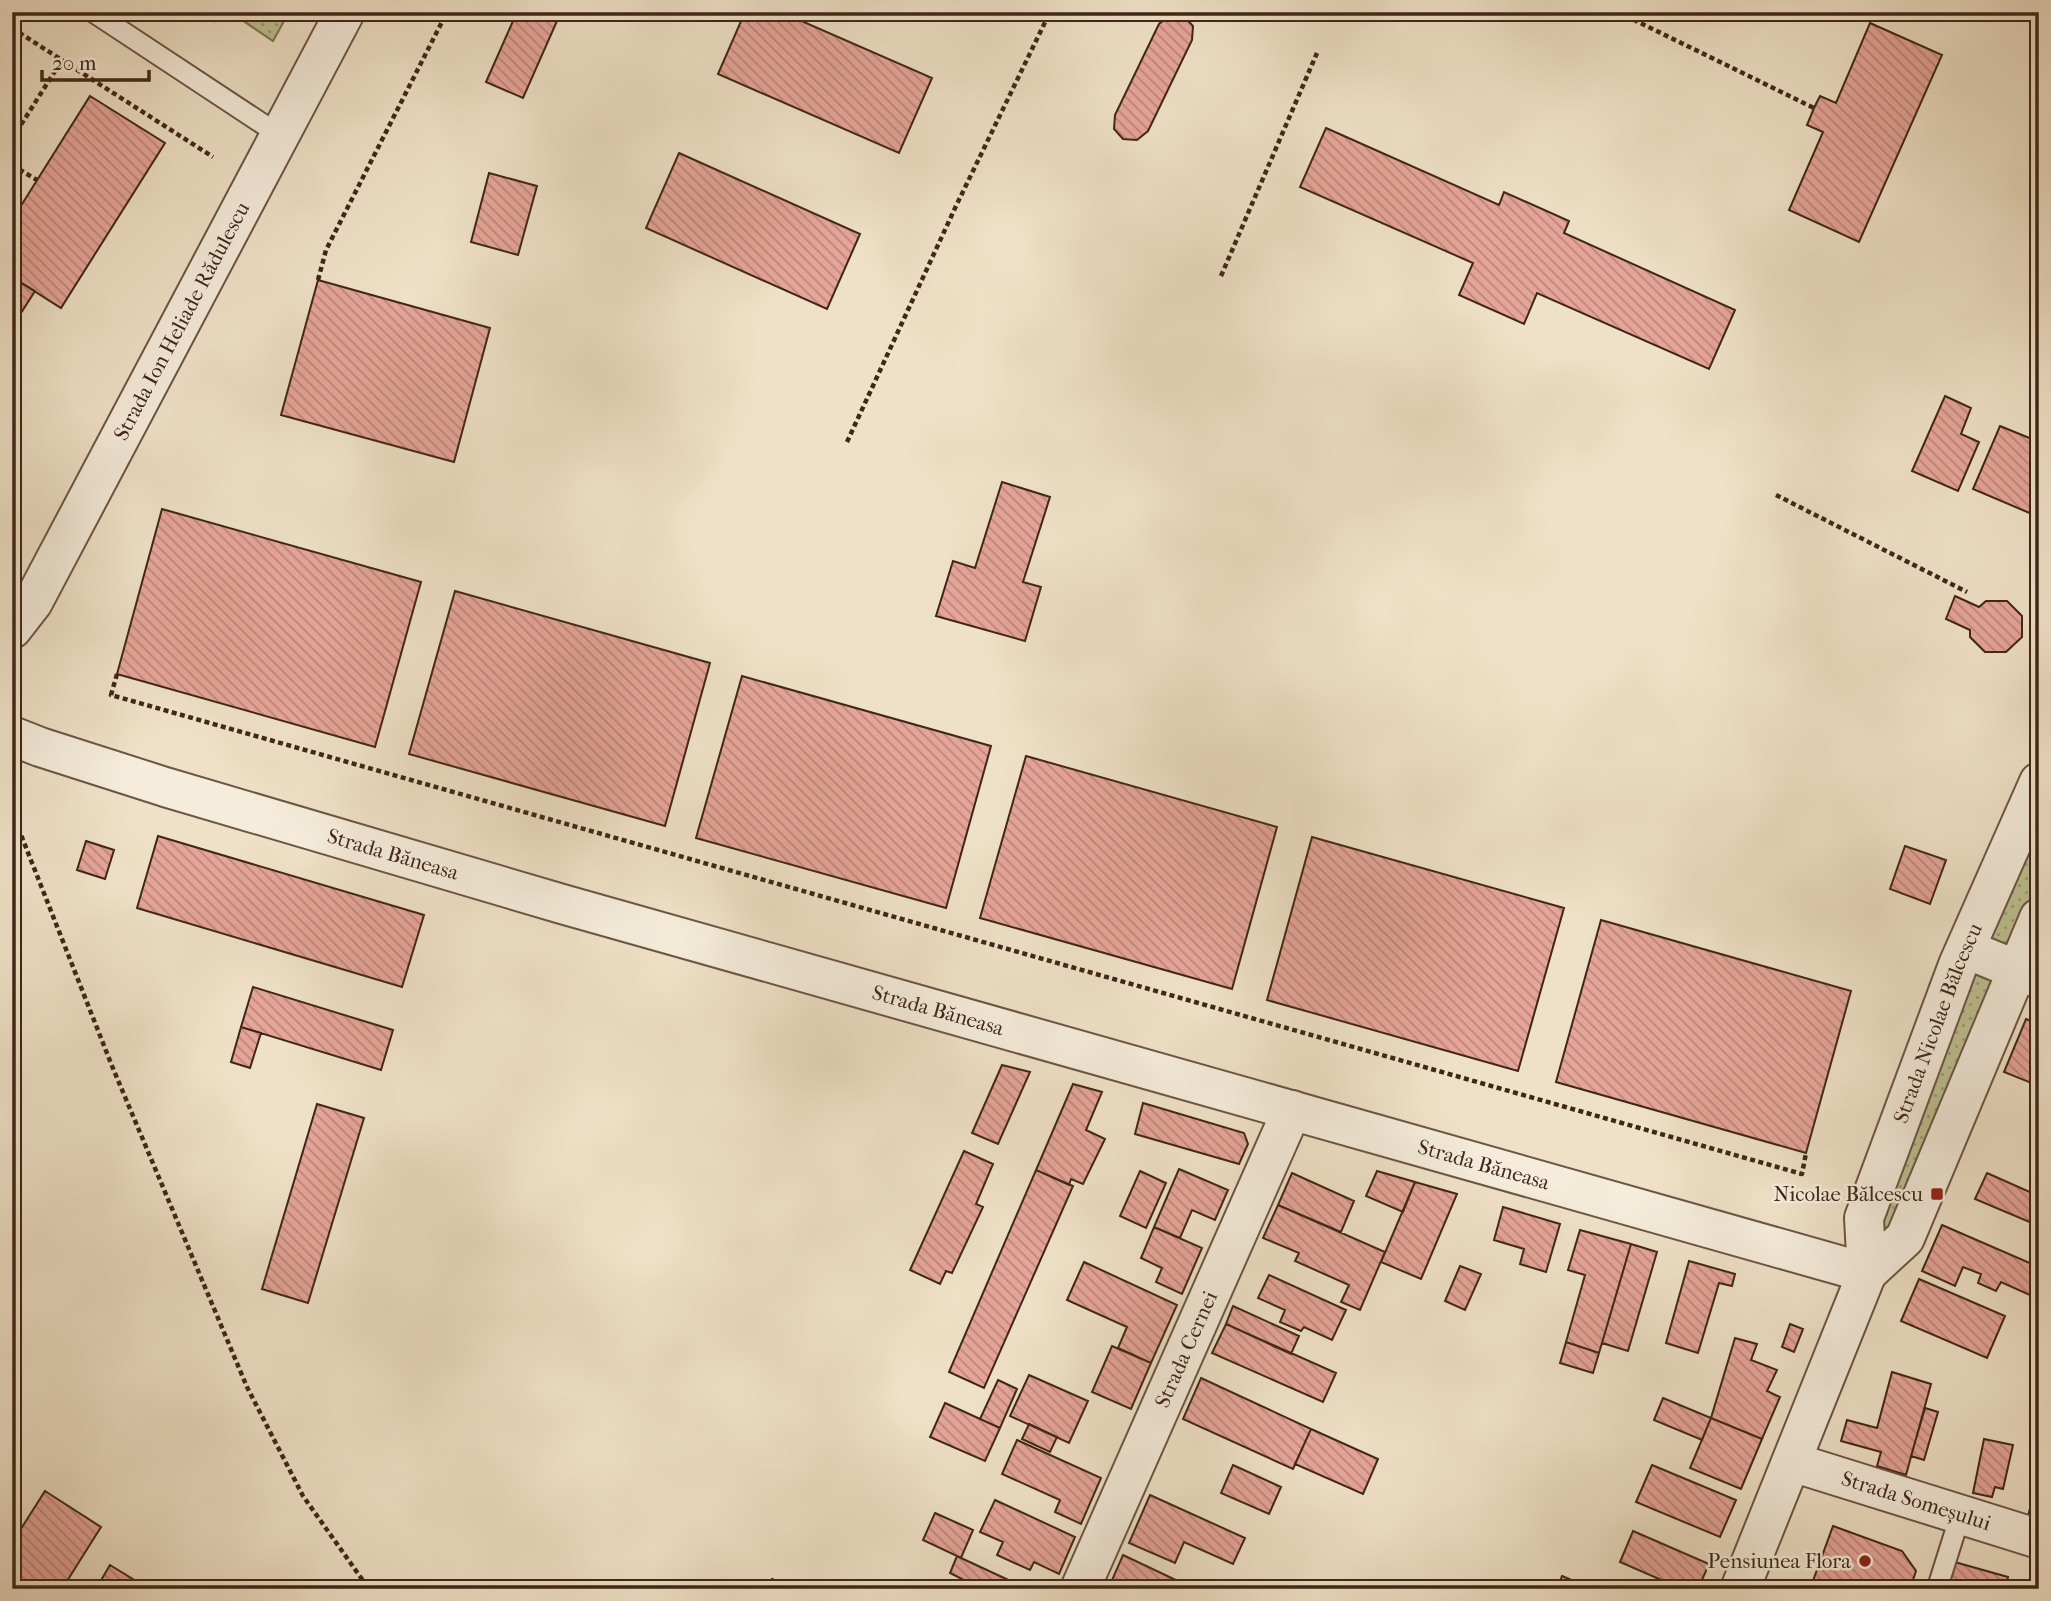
<svg xmlns="http://www.w3.org/2000/svg" width="2051" height="1601" font-family="'IM FELL French Canon',serif">
<defs>
<pattern id="grass-dots" width="8" height="8" patternUnits="userSpaceOnUse" patternTransform="scale(1.75)"><rect width="8" height="8" fill="#bec192"/><path d="M2 2h.1M6 6h.1" fill="none" stroke="#9c9d76" stroke-width="1.8" stroke-linecap="round"/></pattern>
<pattern id="building-back-hatch" width="6" height="6" patternUnits="userSpaceOnUse" patternTransform="scale(1.75)"><rect width="6" height="6" fill="#e6a599"/><path d="M-1 5l2 2M0 0l6 6M5-1l2 2" fill="none" stroke="#bc867c"/></pattern>
</defs>
<rect width="100%" height="100%" fill="#efe1c7"/>
<filter id="stains"><feTurbulence type="fractalNoise" baseFrequency=".00286" numOctaves="4"/><feColorMatrix values="0 0 0 0 .2 0 0 0 0 .09 0 0 0 0 .02 0 0 0 .5 -.17"/></filter>
<radialGradient id="worn" r=".72"><stop offset=".6" stop-color="#630" stop-opacity="0"/><stop offset="1" stop-color="#630" stop-opacity=".3"/></radialGradient>
<path fill="url(#grass-dots)" stroke="#7e7456" stroke-width="2" d="M230 12H289L273 41Z
M2039 782V918L1867 1273 1958 965Z"/>
<path fill="url(#building-back-hatch)" stroke="#3f2619" stroke-width="2" d="M517 12H561L523 98 486 82Z
M745 12H781L932 78 899 153 718 74Z
M1170 15 1184 16 1193 26 1192 40 1148 131 1137 140 1123 139 1114 129 1115 115 1159 24Z
M1870 23 1942 55 1859 242 1789 210 1823 132 1807 125 1814 108 1820 96 1836 103Z
M90 96 165 143 61 308 12 277V220Z
M1326 128 1499 205 1504 192 1569 221 1564 233 1735 310 1709 369 1537 293 1524 324 1459 295 1473 263 1300 187Z
M679 153 860 234 827 309 646 228Z
M489 173 537 186 518 255 471 242Z
M12 277 35 291 12 327Z
M318 280 490 328 454 462 281 415Z
M1945 396 1971 408 1961 434 1979 442 1958 491 1912 471Z
M2000 426 2039 442V517L1973 489Z
M1002 482 1050 497 1023 582 1041 587 1025 641 936 616 953 561 975 568Z
M162 509 421 582 375 747 117 674Z
M455 591 710 663 665 826 409 754Z
M1955 596 1979 607 1986 601H2007L2022 616V637L2006 652H1985L1970 637V630L1946 619Z
M742 676 991 746 946 908 696 838Z
M1026 756 1277 827 1232 989 980 918Z
M158 836 424 915 402 987 137 908Z
M1312 837 1564 908 1518 1071 1267 1000Z
M86 841 114 850 105 879 77 870Z
M1905 846 1946 860 1930 904 1890 889Z
M1601 920 1851 991 1806 1153 1556 1082Z
M253 987 393 1030 381 1070 241 1027Z
M2026 1019 2039 1024V1086L2004 1072Z
M241 1027 261 1033 250 1068 231 1062Z
M1002 1065 1030 1072 998 1144 972 1133Z
M1073 1084 1102 1092 1086 1130 1105 1139 1083 1184 1071 1179 1069 1185 1036 1170Z
M1143 1103 1244 1133 1248 1144 1239 1164 1135 1134Z
M317 1104 364 1118 308 1303 262 1289Z
M964 1151 993 1164 976 1204 983 1207 952 1273 946 1271 940 1284 910 1270Z
M1179 1169 1228 1190 1215 1220 1192 1210 1180 1238 1154 1227Z
M1036 1170 1073 1186 984 1388 949 1372Z
M1140 1171 1166 1183 1146 1228 1120 1216Z
M1377 1171 1415 1182 1403 1212 1366 1196Z
M1292 1173 1354 1201 1341 1232 1278 1205Z
M1987 1173 2039 1196V1226L1975 1199Z
M1415 1182 1457 1194 1421 1279 1381 1262Z
M1278 1205 1385 1252 1360 1310 1341 1302 1349 1285 1295 1261 1299 1253 1263 1238Z
M1503 1207 1560 1224 1546 1272 1520 1264 1524 1249 1494 1240Z
M1942 1225 2039 1267V1281L2032 1296 2001 1282 1996 1291 1978 1283 1981 1274 1963 1267 1955 1286 1922 1271Z
M1154 1227 1202 1248 1182 1294 1156 1282 1162 1268 1141 1258Z
M1580 1230 1631 1244 1599 1353 1566 1342 1585 1275 1568 1270Z
M1631 1244 1657 1252 1628 1351 1602 1343Z
M1689 1261 1735 1274 1732 1286 1719 1283 1698 1353 1666 1343Z
M1084 1262 1177 1305 1151 1363 1118 1348 1127 1327 1067 1300Z
M1460 1266 1481 1274 1465 1310 1445 1301Z
M1269 1275 1346 1310 1332 1340 1304 1327 1301 1331 1280 1322 1285 1310 1258 1298Z
M1919 1279 2005 1316 1987 1358 1901 1321Z
M1233 1306 1299 1336 1291 1354 1226 1324Z
M1226 1324 1336 1373 1323 1402 1212 1353Z
M1790 1324 1803 1329 1794 1352 1782 1347Z
M1735 1338 1757 1344 1751 1360 1777 1370 1767 1391 1780 1397 1762 1439 1711 1418Z
M1566 1342 1599 1353 1593 1373 1560 1363Z
M1112 1346 1151 1363 1131 1409 1092 1392Z
M1892 1372 1931 1384 1906 1475 1877 1466 1881 1452 1841 1441 1847 1420 1877 1428Z
M1029 1375 1088 1401 1069 1443 1010 1416Z
M1201 1378 1311 1429 1293 1469 1183 1419Z
M998 1380 1017 1389 1000 1428 980 1419Z
M1663 1398 1711 1418 1702 1440 1654 1420Z
M945 1403 1000 1428 985 1461 930 1437Z
M1925 1408 1938 1412 1924 1460 1911 1456Z
M1711 1418 1762 1439 1741 1489 1690 1468Z
M1029 1424 1057 1437 1050 1452 1022 1439Z
M1311 1429 1378 1459 1363 1494 1295 1464Z
M1984 1439 2013 1445 2003 1489 1995 1487 1992 1497 1973 1493Z
M1017 1440 1101 1478 1081 1524 1055 1512 1060 1500 1002 1474Z
M1233 1465 1281 1487 1269 1514 1221 1493Z
M1652 1465 1736 1500 1720 1537 1636 1502Z
M2039 1475V1519L2028 1516Z
M45 1491 101 1527 62 1589H13L12 1543Z
M1150 1495 1245 1538 1233 1564 1184 1542 1175 1563 1129 1543Z
M995 1500 1075 1537 1059 1574 1034 1562 1030 1570 997 1555 1003 1542 980 1532Z
M935 1513 973 1530 961 1558 923 1540Z
M1833 1526 1902 1551 1916 1571 1910 1589H1810Z
M1633 1531 1709 1564 1698 1589H1682L1620 1562Z
M1123 1555 1178 1581 1175 1589H1113L1109 1587Z
M957 1556 961 1558 1028 1589H969L964 1580 950 1573Z
M1951 1561 2008 1577 2005 1589H1944Z
M110 1565 149 1589H96Z
M1562 1576 1593 1589H1557Z
M772 1579 789 1586 788 1589H768Z
M1178 1581 1197 1589H1175Z"/>
<g fill="none" stroke-linecap="round" stroke-linejoin="round">
<g stroke="#6b5544" stroke-width="23">
<path id="service" d="M93 12 281 136
M1937 1589 1960 1516"/>
</g>
<g stroke="#6b5544" stroke-width="42">
<g id="minor">
<path d="M1966 949 2039 979"/>
<path id="s1" d="M1792 1462 2039 1539"/>
<path id="s2" d="M1080 1589 1292 1110"/>
</g>
</g>
<g stroke="#6b5544" stroke-width="42">
<g id="tertiary">
<path id="s3" d="M12 629 33 602 345 12"/>
<path id="s4" d="M12 736 40 747 165 787 562 904 1867 1273"/>
<path d="M1867 1273 1905 1238 2039 918"/>
<path id="s5" d="M1740 1589 1867 1273 1864 1218 1958 965 2039 782"/>
</g>
</g>
<path stroke="#3f2619" stroke-width="4.5" stroke-dasharray="5 3.5" stroke-linecap="butt" d="M55 12 66 19
M201 12 215 22
M1618 12 1814 108
M12 28 213 157
M12 139 62 60
M12 165 37 180
M1221 276 1317 53
M318 280 326 250 447 12
M847 442 956 206 1050 12
M1776 495 1967 592
M117 674 111 695 1802 1174 1806 1153
M12 812 112 1066 247 1387 303 1496 369 1589"/>
<use href="#service" stroke="#f5ecdb" stroke-width="19"/>
<use href="#minor" stroke="#f5ecdb" stroke-width="38"/>
<use href="#tertiary" stroke="#f5ecdb" stroke-width="38"/>
</g>
<g fill="#8f2418" stroke="#f5ecdb" stroke-width="2.5">
<rect x="1930" y="1187" width="14" height="14" rx="3.5"/>
<circle cx="1865" cy="1561" r="7"/>
</g>
<g text-anchor="middle" dominant-baseline="central" stroke-width="5" stroke-linejoin="round" paint-order="stroke">
<g font-size="21" fill="#3f2619" stroke="#f5ecdb">
<text stroke="none"><textPath href="#s3" startOffset="352">Strada Ion Heliade Rădulescu</textPath></text>
<text stroke="none"><textPath href="#s4" startOffset="399">Strada Băneasa</textPath></text>
<text stroke="none"><textPath href="#s4" startOffset="966">Strada Băneasa</textPath></text>
<text stroke="none"><textPath href="#s5" startOffset="604">Strada Nicolae Bălcescu</textPath></text>
<text stroke="none"><textPath href="#s4" startOffset="1533">Strada Băneasa</textPath></text>
<text stroke="none"><textPath href="#s2" startOffset="262">Strada Cernei</textPath></text>
<text stroke="none"><textPath href="#s1" startOffset="130">Strada Someșului</textPath></text>
</g>
<g font-size="21" fill="#3f2619" stroke="#f5ecdb" text-anchor="end">
<text x="1923" y="1194">Nicolae Bălcescu</text>
<text x="1851" y="1561">Pensiunea Flora</text>
</g>
</g>
<rect width="2051" height="1601" fill="none" stroke="#efe1c7" stroke-width="42"/>
<rect x="14" y="14" width="2023" height="1573" fill="none" stroke="#3f2619" stroke-width="3.5"/>
<rect x="21" y="21" width="2009" height="1559" fill="none" stroke="#3f2619" stroke-width="2"/>
<path d="M42 70v10h107v-10" fill="none" stroke="#3f2619" stroke-width="3.5"/>
<text x="52" y="70" font-size="21" fill="#3f2619" stroke="#f5ecdb" stroke-width="5" paint-order="stroke">20 m</text>
<rect width="100%" height="100%" filter="url(#stains)"/>
<rect width="100%" height="100%" fill="url(#worn)"/>
</svg>
